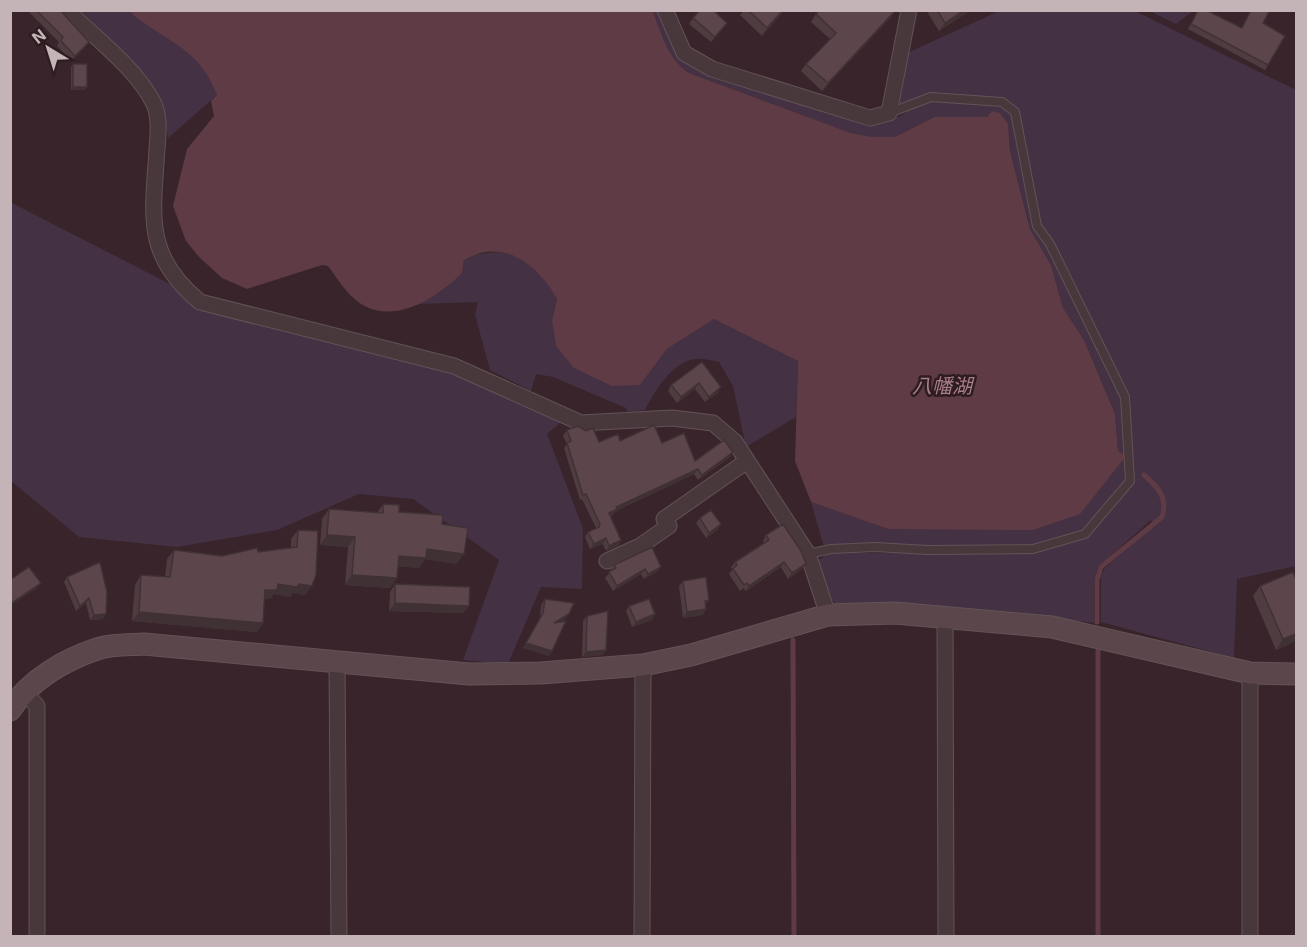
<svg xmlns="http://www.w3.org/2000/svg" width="1307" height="947" font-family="Inter,'Noto Sans JP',sans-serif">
<rect width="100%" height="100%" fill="#38242a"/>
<path fill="#443143" d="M81 11H129L194 56 209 73 217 95 168 138 162 102 141 72Z
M653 11H662L679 54 865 123 901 116 910 109 895 103 907 53 999 11H1135L1296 90V566L1237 579 1234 658 1101 622V575L1105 568 1153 526 1151 520 1098 567 1094 581V623C1008 612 922 602 835 605L818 567 819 560 828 553H1032L1086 537 1135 479 1126 458 1125 480 1083 530 1033 546H932L851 543 824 547 811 502 888 529 1126 456 1118 451 1115 414 1084 340 1063 308 1051 265 1030 229 1010 151 1008 124 992 112 987 117H934L895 137H873L851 133 689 73C668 59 661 33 653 11Z
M1149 11H1193L1176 24Z
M10 202 170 284 196 306 241 320 398 357 470 379 562 421 547 434 583 528 582 589 541 587 508 664 463 660 499 560 413 499 359 494 277 530 177 547 79 537 11 481Z
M496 252C526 254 543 274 557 299L552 320 640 385 667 349 714 319 798 361 796 417 746 447 733 386 719 362C712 361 702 358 695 359 671 363 655 391 645 410L628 412 626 408 553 377 536 374 531 391 490 370 475 315 478 302 418 304 440 292 462 273 464 260 472 255Z"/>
<path fill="#5f3b45" d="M129 11H653C661 33 668 59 689 73L851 133 873 137H895L934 117H987L992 111 1000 113 1008 124 1010 151 1030 229 1051 265 1063 308 1084 340 1115 414 1118 451 1126 456 1080 514 1033 530 888 529 811 502 795 461 798 361 714 319 667 349 640 385 612 386 574 368 556 346 552 320 557 299C538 265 504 237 464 260L462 273C437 298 393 327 358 302 346 293 337 278 328 266L322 265 247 289 222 278 199 257 186 241 173 206 187 149 214 116 211 101 217 95C198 45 165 43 129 11Z"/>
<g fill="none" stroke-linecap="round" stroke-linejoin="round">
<path stroke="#5f3b45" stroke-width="5" d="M1097 622V580L1101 567 1162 517C1168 498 1159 488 1144 475
M793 640 794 936
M1098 651V936"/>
<g stroke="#635357" stroke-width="10">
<path id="lane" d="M808 554 831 549 875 547 928 550 1033 549 1085 534 1130 481 1125 397 1050 244 1037 226 1015 112 1002 102 931 97 889 113"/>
</g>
<g stroke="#635357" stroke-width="17">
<path id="street" d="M67 10C95 38 137 69 154 104 160 117 158 135 157 149 153 215 143 255 200 302L454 366 581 423 672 418 713 423 735 442 808 554 828 615
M665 10 684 53 712 69 870 118 889 113 909 10
M607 561 640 546 669 526 664 519 747 461
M945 617 946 936
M337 661 339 936
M1250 673V936
M25 692 37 706V936
M642 936 643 665"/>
</g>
<g stroke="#635357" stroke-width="23">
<path id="secondary" d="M10 710C30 680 64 660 97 649 111 644 129 645 144 644L469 674 541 673 643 665 691 655 828 615 895 613 1052 627 1250 673 1296 674"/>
</g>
<use href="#lane" stroke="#48383c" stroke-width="8"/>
<use href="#street" stroke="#48383c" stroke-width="15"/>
<use href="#secondary" stroke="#5b464b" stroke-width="21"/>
</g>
<path fill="#4f3c41" d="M27 10H60L85 47 71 61 57 46 59 42Z
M744 10H785L762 36 740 15Z
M896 10 892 16 822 91 801 71 806 64 830 39 811 22 816 14Z
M926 10H971L939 31Z
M1198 10H1206L1241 28 1251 10H1270L1263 23 1268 65 1265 70 1188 29Z
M693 18 727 23 711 42 689 24Z
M73 64 87 87 85 90H71V67Z
M702 362 718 393 705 402 695 389 677 403 668 391 671 385Z
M567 430 599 442 620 441 662 443 695 461 730 457 698 480 694 474 616 511 613 515 610 516 621 540 618 546 606 551 603 544 590 549 585 537 588 532 596 528 582 499 580 500 564 448 567 444 563 436Z
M383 504 399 512 442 524 457 564 425 559 419 568 398 566 397 578 390 588 345 585 348 547 320 545 322 519 329 509 377 513Z
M700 518 721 524 717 530 706 538 696 523Z
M298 530 305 595 293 593 290 597 274 594 270 599H264L263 623 257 632 132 621 135 585 141 575 165 577 167 559 174 550 222 556 258 552 291 548V539Z
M766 535 802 569 788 579 781 567 746 591 743 588 740 591 729 574 733 569 731 567 735 562 764 543 763 541Z
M100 562 103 619 90 620 86 603 76 611 64 582 67 577Z
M614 565 661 567 657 572 644 579 641 574 613 591 605 578 611 571 610 570Z
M683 581 709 600 706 604 703 615 683 618 679 586Z
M395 584 469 606 463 613 389 611 390 592Z
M1260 586 1296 641 1276 650 1253 596Z
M545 599 565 620 562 621 552 651 549 656 523 648 540 618 541 605Z
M629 606 655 614 652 620 632 627 626 611Z
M587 616 603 655 582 657 583 621Z"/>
<path fill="#403135" d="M783 10H785L762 36 767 28Z
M896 10 892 16 822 91 828 83Z
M964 10H971L939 31 945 23Z
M89 42 85 47 71 61 75 56Z
M73 87H87L85 90H71Z
M699 383 695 389 677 403 681 397Z
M721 387 718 393 705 402 709 397Z
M733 452 730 457 698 480 702 475Z
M698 469 694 474 616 511 613 515 605 518 609 513 616 507Z
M721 524 717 530 706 538 709 533Z
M327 535 355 537 348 547 320 545Z
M606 538 603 544 590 549 594 544Z
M621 540 618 546 606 551 609 546Z
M427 549 464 554 457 564 425 559 419 568 392 566 399 556Z
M784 562 781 567 746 591 749 586Z
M806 564 802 569 788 579 792 573Z
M661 567 657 572 644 579 648 574Z
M645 569 641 574 613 591 617 586Z
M352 575 397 578 390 588 345 585Z
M41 583 37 588 10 606V604Z
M278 584H299L312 586 305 595 293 593 290 597 274 594 270 599H258L265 590Z
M89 598 86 603 76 611 80 606Z
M395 603 469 606 463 613 389 611Z
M706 609 703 615 683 618 687 612Z
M139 612 263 623 257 632 132 621Z
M106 614 103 619 90 620 94 615Z
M569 614 565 620 550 629 554 623Z
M655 614 652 620 632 627 636 622Z
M1296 634V641L1276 650 1283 639Z
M526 643 552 651 549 656 523 648Z
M606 650 603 655 582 657 586 652Z"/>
<path fill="#5c464c" stroke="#403135" stroke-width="1.5" d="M36 10H60L89 42 75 56 61 41 63 37Z
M700 10H713L727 23 715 37 693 18Z
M748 10H783L767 28Z
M819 10 856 11 896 10 828 83 806 64 836 33 816 14Z
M937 10H964L945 23Z
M1198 10H1206L1242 28 1251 10H1270L1263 23 1285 36 1268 65 1191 24Z
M73 64H87V87H73Z
M702 362 721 387 709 397 699 383 681 397 671 385Z
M654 425 662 443 684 433 695 461 724 440 733 452 702 475 698 469 616 507 617 509 609 513 621 540 609 546 606 538 594 544 588 532 599 527 600 524 586 494 583 495 567 443 571 441 567 430 578 426 586 431 593 428 599 442 618 434 620 441Z
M383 504 399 505V512L443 515 442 524 468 528 464 554 427 549 426 558 399 556 397 578 352 575 355 537 327 535 329 509 383 513Z
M711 510 721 524 709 533 700 518Z
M783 524 801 551 806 564 792 573 784 562 749 586 747 583 744 585 733 569 737 565 735 562 769 540 766 535Z
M298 530 318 531 316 575 312 586 299 584 297 587 278 584 277 590H265L263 623 139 612 141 575 170 577 174 550 222 556 257 548 258 552 297 547Z
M652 547 661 567 648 574 645 569 617 586 609 572 616 568 614 565Z
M100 562 107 592 106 614 94 615 89 598 80 606 67 577Z
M29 567 41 583 10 604V580Z
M1293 572 1296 580V634L1283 639 1260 586Z
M706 577 709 600 705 601 706 609 687 612 683 581Z
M395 584 470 587 469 606 395 603Z
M545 599 574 603 569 614 554 623 566 621 552 651 526 643 543 613Z
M649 599 655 614 636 622 629 606Z
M608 611 606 650 586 652 587 616Z"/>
<g text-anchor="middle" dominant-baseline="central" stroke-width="5" stroke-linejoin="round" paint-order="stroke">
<g font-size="20" font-style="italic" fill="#aa7d8a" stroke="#2d1d21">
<text x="942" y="386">八幡湖</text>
</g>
</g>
<rect width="1307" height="947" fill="none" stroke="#c4b3b7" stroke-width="24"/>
<g transform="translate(48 48) rotate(322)" stroke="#2d1d21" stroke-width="4.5" paint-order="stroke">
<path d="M0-4.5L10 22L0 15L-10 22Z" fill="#c4b3b7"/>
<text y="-9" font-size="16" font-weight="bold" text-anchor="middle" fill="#c4b3b7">N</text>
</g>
</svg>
